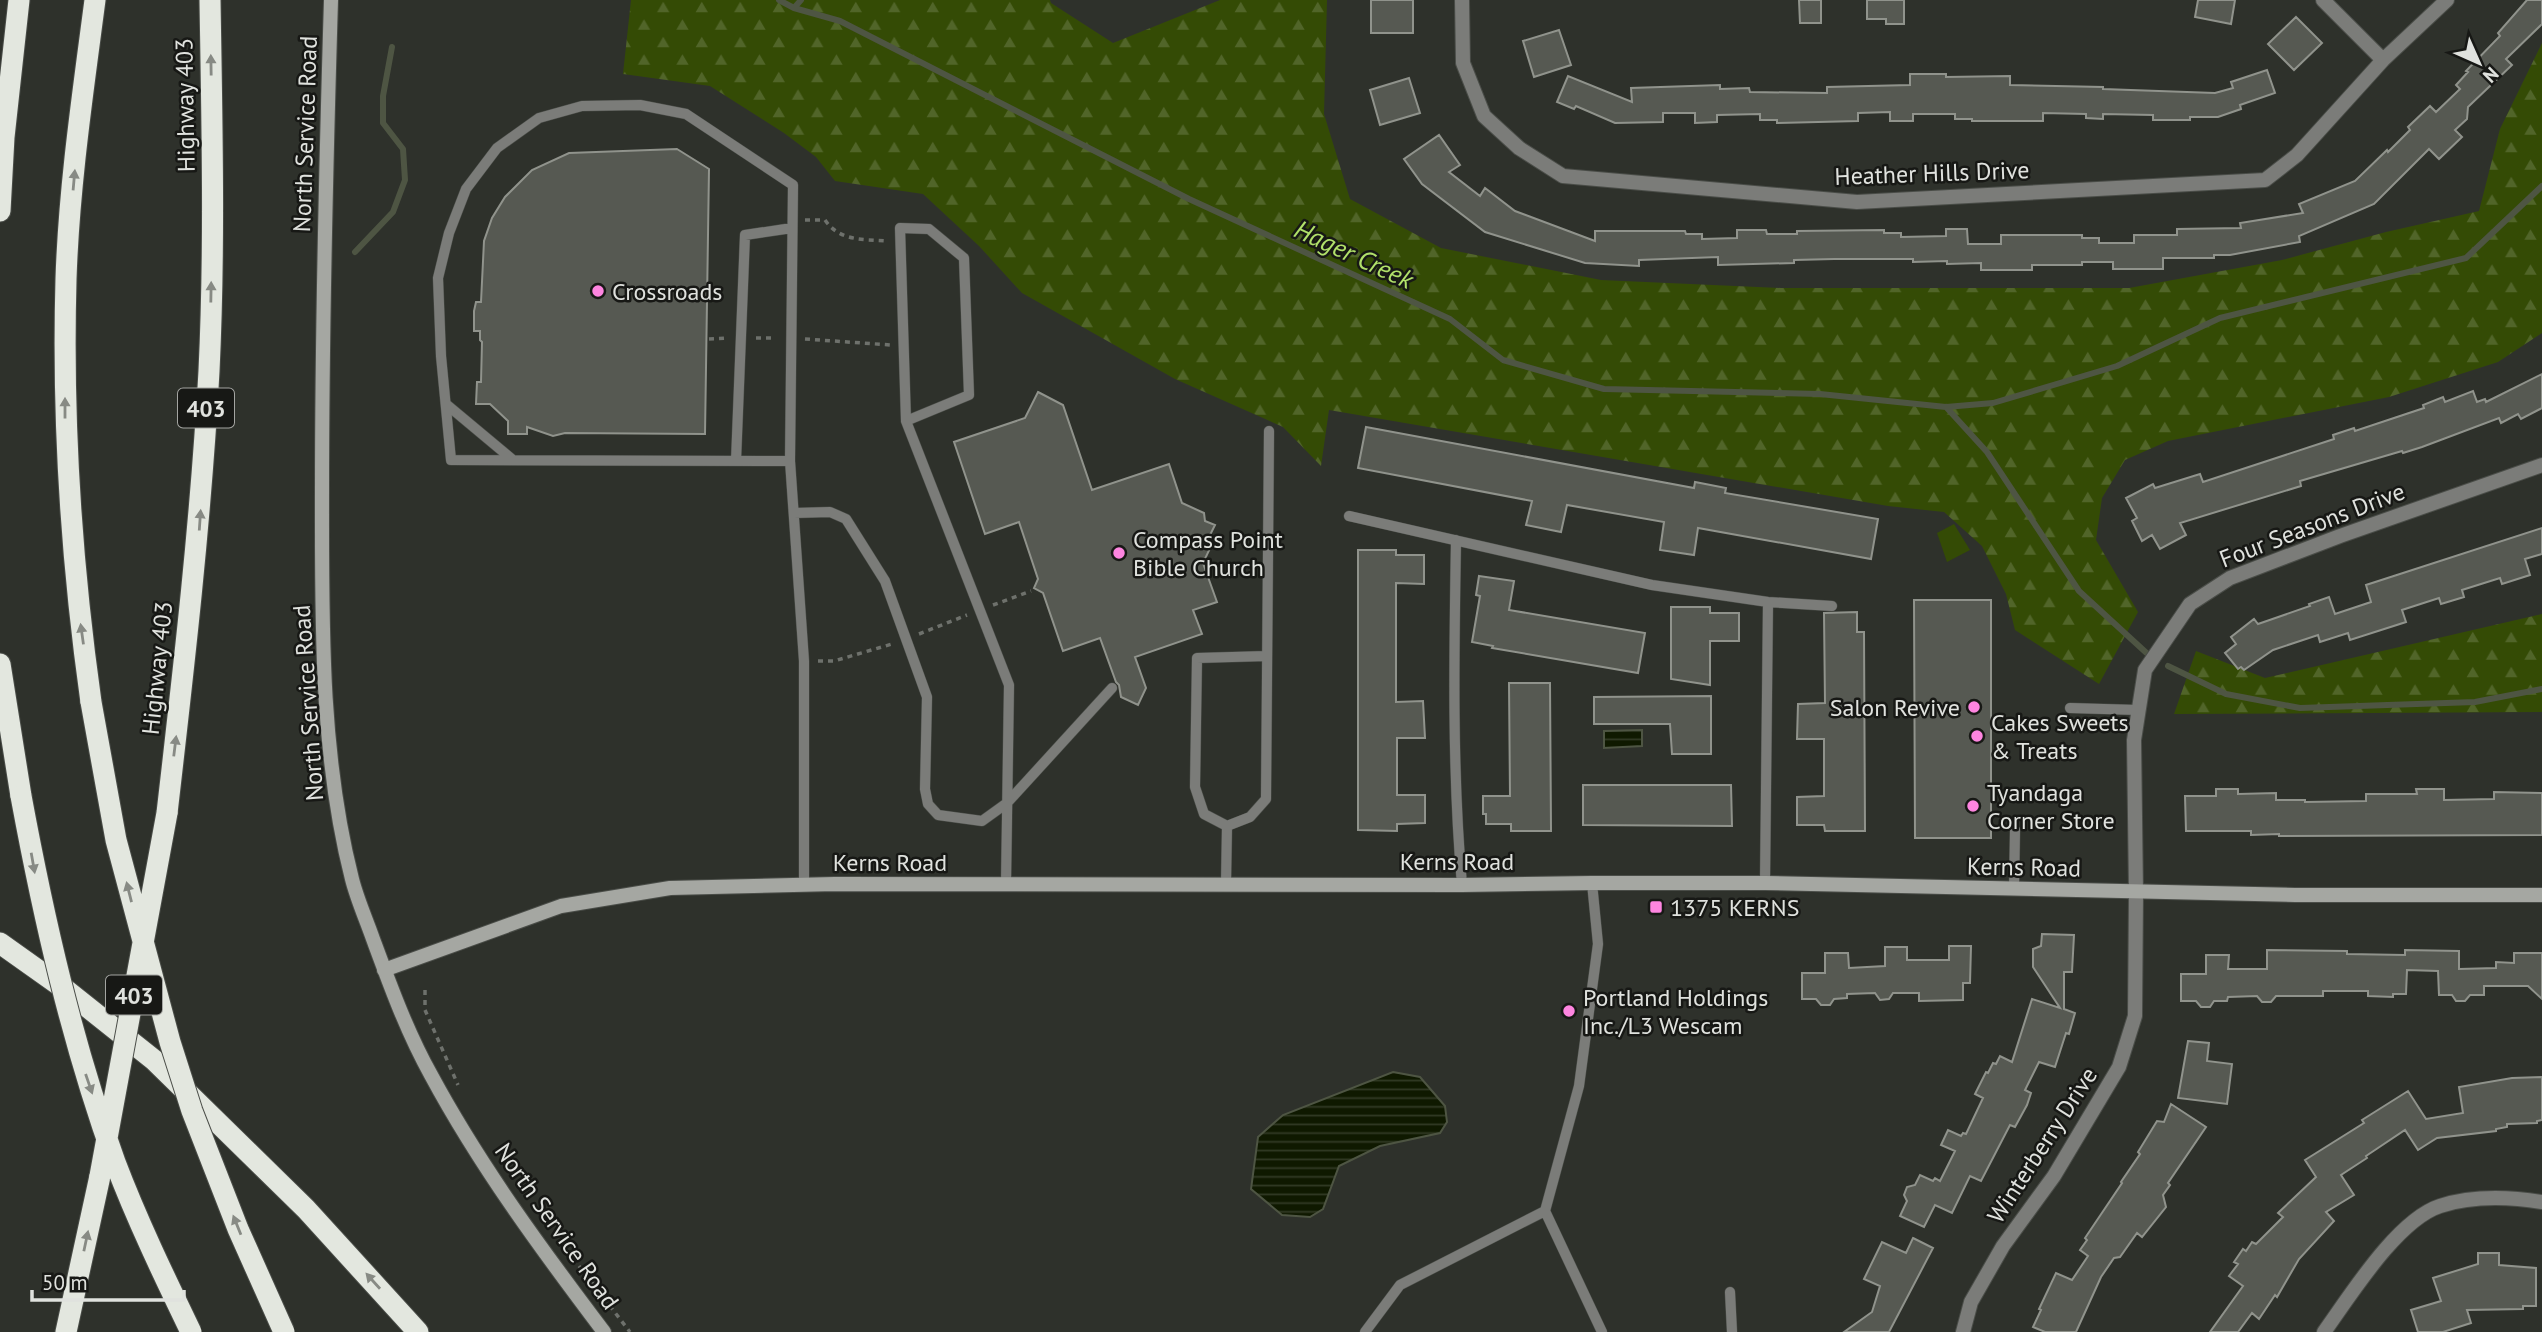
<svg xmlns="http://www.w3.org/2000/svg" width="2542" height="1332" font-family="'PT Sans',sans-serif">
<defs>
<pattern id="forest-firs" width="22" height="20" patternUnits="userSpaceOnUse" patternTransform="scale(1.75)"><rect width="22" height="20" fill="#344b05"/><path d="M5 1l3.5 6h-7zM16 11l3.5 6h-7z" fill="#516529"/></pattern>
<pattern id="water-rules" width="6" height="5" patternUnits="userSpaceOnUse" patternTransform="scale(1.75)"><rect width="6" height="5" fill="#0f1900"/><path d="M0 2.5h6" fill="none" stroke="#323a25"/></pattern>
</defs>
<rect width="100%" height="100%" fill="#2e312b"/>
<path fill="#344b05" d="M1954 524 1970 550 1947 562 1937 533Z"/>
<path fill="url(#forest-firs)" d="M631 0H1050L1051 3 1113 43 1220 0H1327L1324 114 1350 199 1441 248 1601 280 1781 288H2129L2282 260 2386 232 2479 211 2500 129 2542 43V333L2498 362 2389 397 2168 441 2125 460 2102 498 2096 540 2138 612 2099 684 2015 630 2006 594 1982 546 1944 512 1888 506 1329 410 1321 466 1283 427 1175 379 1022 293 979 246 923 194 835 181 816 157 784 133 710 86 623 74Z
M2542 614V712L2174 714 2196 651 2265 678Z"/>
<path fill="url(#water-rules)" stroke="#4e5543" stroke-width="2" d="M1642 730V746L1604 748V731Z
M1393 1072 1420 1077 1445 1106 1447 1122 1440 1133 1380 1146 1339 1166 1323 1209 1310 1217 1282 1215 1251 1189 1258 1137 1283 1115Z"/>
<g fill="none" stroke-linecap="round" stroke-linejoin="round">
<path stroke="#4e5543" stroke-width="6" d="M779 0 794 8 840 21 1189 199 1450 319 1503 360 1604 389 1820 394 1946 407 1993 403 2117 366 2220 318 2466 258 2542 186
M794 8 801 0
M355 252 393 212 405 180 403 149 383 123V96L392 47
M1946 407 1987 452 2079 591 2152 658
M2168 666 2226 694 2300 708 2475 702 2542 689"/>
</g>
<path fill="#565952" stroke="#90938c" stroke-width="2" d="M1371 0H1413V33H1371Z
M1799 0H1821V23H1800Z
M1867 0H1904V24H1886V19H1867Z
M2198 0H2235L2231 24 2195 17Z
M2527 0H2542V24L2506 59 2512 65 2468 107 2467 119 2455 130 2462 137 2439 159 2429 149 2374 204 2299 236 2300 242 2230 255H2214V258H2163V269H2113V262H2082V265H2032V270H1981V263L1947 264V261L1913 262V259H1834L1794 260V263L1718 265V257L1639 260V266L1585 263 1485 232 1422 184 1404 159 1439 135 1460 165 1449 172 1480 196 1485 188 1515 211 1595 241V231H1685L1686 234H1702V239L1737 238V230H1766L1767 234H1797V231L1884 230V233H1901V237L1946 236V229H1967L1968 244H2001V235H2082V238H2099V243H2134V235H2177V229L2241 228 2240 223 2303 213 2299 204 2355 181 2387 150 2388 152 2410 130 2408 127 2430 106 2436 112 2460 89 2456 85 2468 72 2466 71 2500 36 2498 33Z
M2296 17 2322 43 2294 70 2268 44Z
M1559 30 1571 65 1534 77 1523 41Z
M2267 70 2275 93 2240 105 2241 109 2218 117H2190V120H2153V115L2103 114V119L2086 118V114L2043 113V121H1972V119H1955V114H1913V121H1890V112L1858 113V121L1777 123V120H1760V114L1717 115V122L1695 123V113H1663V122L1615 123 1576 106 1574 109 1557 102 1568 76 1632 102 1631 88 1720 85V89L1749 88 1750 92 1827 93V87L1910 85V74H1946V77L2010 76V85L2103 87V89L2215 93 2233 88 2231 82Z
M1409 78 1420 113 1380 125 1370 90Z
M677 149 709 169 705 434 565 433 553 436 527 427V434H508V421L490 404H476L477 382H481L482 342 480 340V331H474V311L476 302H481L484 241 492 218 505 197 532 170 569 153Z
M2542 374V408L2521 419 2518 414 2501 423 2499 418 2422 447 2403 453 2402 451 2300 481 2301 486 2180 523 2186 535 2160 549 2152 535 2142 541 2132 521 2137 518 2126 498 2153 484 2155 488 2200 474 2203 482 2334 439 2333 435 2354 428 2355 431 2424 408 2423 405 2443 397 2445 402 2473 391 2477 402 2485 399 2486 402Z
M1038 392 1063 405 1092 490 1169 464 1182 503 1204 513 1205 521 1215 525 1210 535 1213 542 1203 563 1217 602 1193 610 1202 634 1135 657 1146 688 1138 705 1121 697 1119 685 1116 682 1100 638 1063 651 1043 593 1034 588 1038 579 1019 522 985 534 954 442 1025 418Z
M1366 427 1694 488 1695 482 1726 488 1725 493 1878 519 1871 559 1698 528 1694 555 1660 550 1664 522 1567 505 1561 532 1526 525 1532 501 1358 468Z
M2542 528V554L2525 559 2530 575 2502 584 2500 578 2462 590 2464 597 2441 604 2439 598 2402 610 2406 622 2350 640 2348 633 2320 642 2318 635 2273 650 2244 670 2241 667 2238 669 2225 653 2236 644 2231 637 2254 619 2258 624 2310 606 2309 604 2329 597 2335 614 2371 602 2366 585Z
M1358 550H1396V555H1424V584L1396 583V702L1423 701 1425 738H1397V795H1425V823L1397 824V831L1358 830Z
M1479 576 1514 581 1509 610 1645 633 1638 673 1492 648 1493 646 1472 642 1480 596 1476 595Z
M1914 600H1991V838H1915Z
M1671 607H1710V613H1739V641H1710V685L1671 679Z
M1857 612V632H1864L1865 831H1825L1824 825H1797V797L1824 796V739H1797L1798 704 1825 703 1824 613Z
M1509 683H1550L1551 831H1511V824H1486V814H1483V796H1510Z
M1711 696V754H1672L1670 724H1594V697Z
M1583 785H1731L1732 826 1583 825Z
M2216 789H2238V794L2276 793V800H2305V802L2366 801V794H2417L2416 789H2444V800L2494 799V792L2542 793V835L2279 836V834L2251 835V831H2186L2185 796H2216Z
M2042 934 2074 935 2072 972H2064V1009L2075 1013 2069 1034 2066 1033 2055 1067 2039 1062 2025 1090 2031 1093 2027 1105 2015 1127 2010 1125 1981 1181 1970 1176 1952 1213 1935 1205 1924 1227 1900 1216 1907 1201 1904 1195 1907 1187 1915 1185 1920 1175 1933 1181 1935 1178 1940 1181 1955 1151 1941 1145 1948 1130 1961 1136 1963 1133 1966 1134 1983 1098 1975 1094 1986 1072 1988 1073 1993 1063 1996 1064 2000 1056 2012 1062 2032 999 2060 1008 2033 967V949L2041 946Z
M1949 946H1971L1970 983H1963V1000L1919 1001V993H1893L1889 999 1880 1000 1875 993 1847 994V998L1834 999 1830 1005H1821L1816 999H1802V973H1825V953H1848L1849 968 1885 966V947H1907V960H1949Z
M2267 950 2347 951V954L2405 955V950L2459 951V969L2496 968V962L2514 963V953H2542V999L2528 986H2484V995H2470L2465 1001H2456L2452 995H2439L2438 971 2407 970 2406 994H2393V997L2368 996V991H2323V996H2276L2271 1002H2262L2257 996 2228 997 2227 1001H2214L2210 1007H2201L2196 1001H2181V974H2206V955H2229L2228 969H2267Z
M2188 1041 2209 1043 2207 1061 2232 1064 2227 1104 2178 1098Z
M2542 1077V1120L2537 1121V1123L2507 1124V1127L2496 1129V1131L2437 1138 2418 1150 2405 1130 2366 1156 2367 1158 2341 1175 2354 1195 2326 1212 2334 1221 2299 1259 2277 1297 2275 1295 2259 1319 2252 1313 2238 1332H2210L2243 1286 2229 1276 2238 1264 2234 1262 2243 1249 2246 1251 2252 1242 2256 1244 2283 1217 2278 1213 2316 1177 2305 1160 2364 1123 2362 1120 2408 1091 2426 1119 2463 1113 2459 1087 2512 1078Z
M2171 1104 2206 1127 2168 1183 2170 1185 2163 1195 2166 1207 2142 1237 2137 1233 2120 1257 2114 1258 2101 1277 2076 1332H2045L2033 1327 2041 1310 2039 1309 2056 1273 2072 1280 2088 1256 2080 1250 2087 1240 2085 1238 2122 1183 2121 1182 2140 1154 2138 1152 2157 1121 2164 1122Z
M1913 1238 1933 1248 1889 1332H1844L1872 1312 1880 1286 1864 1279 1882 1242 1906 1253Z
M2478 1253H2499V1265L2536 1268V1306H2523V1309L2467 1310 2471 1323 2443 1332H2418L2411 1310 2441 1301 2433 1278 2478 1264Z"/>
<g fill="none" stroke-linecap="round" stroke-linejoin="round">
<g stroke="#4a4d48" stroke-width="11">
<path id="lane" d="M640 105 686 114 793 185 790 461 451 460 441 356 438 278 449 233 466 189 497 148 539 118 582 106Z
M446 404 513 460
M906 421 969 395 964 258 929 229 900 228 906 421 1009 685 1006 884
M736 461 745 235 792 228
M790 461 804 661V885
M794 513 830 512 846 519 885 581 927 697 925 789 928 804 938 815 982 821 1007 803 1112 688
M1349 516 1652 585 1768 602 1832 606
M1456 540C1454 655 1452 770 1462 885
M1267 656 1197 658 1195 787 1204 814 1227 826 1250 817 1266 799 1269 431
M2070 708 2138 710
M1592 883 1598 944 1579 1086 1545 1211 1602 1332
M1765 883 1768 602
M1226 884 1227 826
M2014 889 2015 830
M1730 1292 1732 1332
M1365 1332 1400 1285 1545 1211"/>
</g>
<g stroke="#4a4d48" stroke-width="16">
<path id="street" d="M1462 0 1463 63 1484 116 1519 148 1563 176 1857 202 2265 180 2297 155 2383 60 2447 0
M2323 0 2383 60
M1963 1332 1971 1302 2003 1246 2054 1176 2119 1067 2135 1016 2136 893 2134 740 2145 670 2190 604 2230 578 2340 536 2542 465
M2324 1332C2350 1296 2397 1220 2440 1206 2471 1196 2510 1197 2542 1202"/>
</g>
<g stroke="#4a4d48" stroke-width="16">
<path id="secondary" d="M331 0C326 165 322 329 322 493 322 621 320 754 352 879 357 899 366 919 373 939 390 985 407 1032 431 1075 480 1166 542 1250 604 1332
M384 970 561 906 670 888 835 884 1462 885 1592 883H1765L2295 895H2542"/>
</g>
<g stroke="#4a4d48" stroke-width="23">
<path id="highway" d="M0 211 4 137 19 0
M0 664 21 796
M91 702C71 560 62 422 66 279 69 186 83 92 95 0
M167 813C184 666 201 519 209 371 215 247 212 123 210 0
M0 943 66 990 154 1060 306 1209 418 1332
M66 1332 100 1176"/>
</g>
<path stroke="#6e716c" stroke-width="3.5" stroke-dasharray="5 5" stroke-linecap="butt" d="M805 220H825C840 242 864 239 888 241
M756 338H776
M709 339 727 338
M805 339 891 345
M993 605 1031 591
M919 634 967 615
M818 661H834L892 644
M425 990V1010L458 1085
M579 1266 630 1332"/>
<use href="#lane" stroke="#7b7c79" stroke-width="10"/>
<use href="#street" stroke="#7b7c79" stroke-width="14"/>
<use href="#secondary" stroke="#a5a7a2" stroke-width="14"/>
<use href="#highway" stroke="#e3e7df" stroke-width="21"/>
<g stroke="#4a4d48" stroke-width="23" stroke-linecap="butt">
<path id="highway-bridge" d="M91 702 116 840 170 1042 192 1111 238 1229 284 1332
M21 796C44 920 72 1043 115 1162 137 1220 164 1276 191 1332
M100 1176 167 813"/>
</g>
<use href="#highway-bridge" stroke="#e3e7df" stroke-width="21"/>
</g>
<defs><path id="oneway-solid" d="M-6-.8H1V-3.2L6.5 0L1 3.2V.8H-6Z" transform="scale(1.75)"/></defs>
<g fill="#878a84">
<use href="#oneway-solid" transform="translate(211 65) rotate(-91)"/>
<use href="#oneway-solid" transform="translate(74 180) rotate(-85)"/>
<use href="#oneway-solid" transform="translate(211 292) rotate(-89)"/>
<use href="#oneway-solid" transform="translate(65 408) rotate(-90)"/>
<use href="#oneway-solid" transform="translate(200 520) rotate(-86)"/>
<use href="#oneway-solid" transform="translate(82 634) rotate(-98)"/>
<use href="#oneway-solid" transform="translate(175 746) rotate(-83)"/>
<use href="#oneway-solid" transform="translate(33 863) rotate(80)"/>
<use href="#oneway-solid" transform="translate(129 892) rotate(-104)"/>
<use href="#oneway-solid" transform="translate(89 1084) rotate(71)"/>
<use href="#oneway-solid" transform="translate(237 1225) rotate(-112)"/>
<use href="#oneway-solid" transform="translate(86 1241) rotate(-78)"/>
<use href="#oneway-solid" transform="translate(373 1281) rotate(-132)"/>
</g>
<g fill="#fe85e0" stroke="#171815" stroke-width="2.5">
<circle cx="598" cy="291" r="7"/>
<circle cx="1119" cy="553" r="7"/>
<circle cx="1974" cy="707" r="7"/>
<circle cx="1977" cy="736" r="7"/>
<circle cx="1973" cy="806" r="7"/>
<rect x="1649" y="900" width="14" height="14" rx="3.5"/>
<circle cx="1569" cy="1011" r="7"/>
</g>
<g text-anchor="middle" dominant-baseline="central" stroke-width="5" stroke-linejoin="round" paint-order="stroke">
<g fill="#171815" stroke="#a4a5a2" stroke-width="2">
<rect x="178" y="388.5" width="56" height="39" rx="5"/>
<rect x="106" y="975.5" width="56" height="39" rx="5"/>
</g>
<g font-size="23" font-weight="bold" fill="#e0e2de">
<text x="206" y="408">403</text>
<text x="134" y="995">403</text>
</g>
<g font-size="24" fill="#e0e2de" stroke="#171815">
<text transform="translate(185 105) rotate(-91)">Highway 403</text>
<text transform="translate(305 134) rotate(-88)">North Service Road</text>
<text transform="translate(1932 173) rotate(-2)">Heather Hills Drive</text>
<text transform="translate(2312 525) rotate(-21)">Four Seasons Drive</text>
<text transform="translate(157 668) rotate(-84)">Highway 403</text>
<text transform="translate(308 703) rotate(-94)">North Service Road</text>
<text x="1457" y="861">Kerns Road</text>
<text x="890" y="862">Kerns Road</text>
<text transform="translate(2024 867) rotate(1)">Kerns Road</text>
<text transform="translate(2042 1145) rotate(-57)">Winterberry Drive</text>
<text transform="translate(557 1226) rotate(55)">North Service Road</text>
</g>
<g font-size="24" fill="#e0e2de" stroke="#171815" text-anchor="start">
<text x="612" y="291">Crossroads</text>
<text x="1133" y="539">Compass Point<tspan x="1133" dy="28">Bible Church</tspan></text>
<text x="1960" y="707" text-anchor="end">Salon Revive</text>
<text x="1991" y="722">Cakes Sweets<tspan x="1991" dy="28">&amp; Treats</tspan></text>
<text x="1987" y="792">Tyandaga<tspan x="1987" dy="28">Corner Store</tspan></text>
<text x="1670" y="907">1375 KERNS</text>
<text x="1583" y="997">Portland Holdings<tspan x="1583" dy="28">Inc./L3 Wescam</tspan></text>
</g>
<g font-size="26" font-style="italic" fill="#b1e16a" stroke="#171815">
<text transform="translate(1354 254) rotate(25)">Hager Creek</text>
</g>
</g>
<g transform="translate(2479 63) rotate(135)" stroke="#171815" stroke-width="5" paint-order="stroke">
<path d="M0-5L12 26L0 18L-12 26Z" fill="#e0e2de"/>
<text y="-10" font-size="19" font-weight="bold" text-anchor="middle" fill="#e0e2de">N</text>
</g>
<path d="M32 1290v10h152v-10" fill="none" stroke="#e0e2de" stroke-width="3.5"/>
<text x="42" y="1290" font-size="21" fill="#e0e2de" stroke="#171815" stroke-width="5" paint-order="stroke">50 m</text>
</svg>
